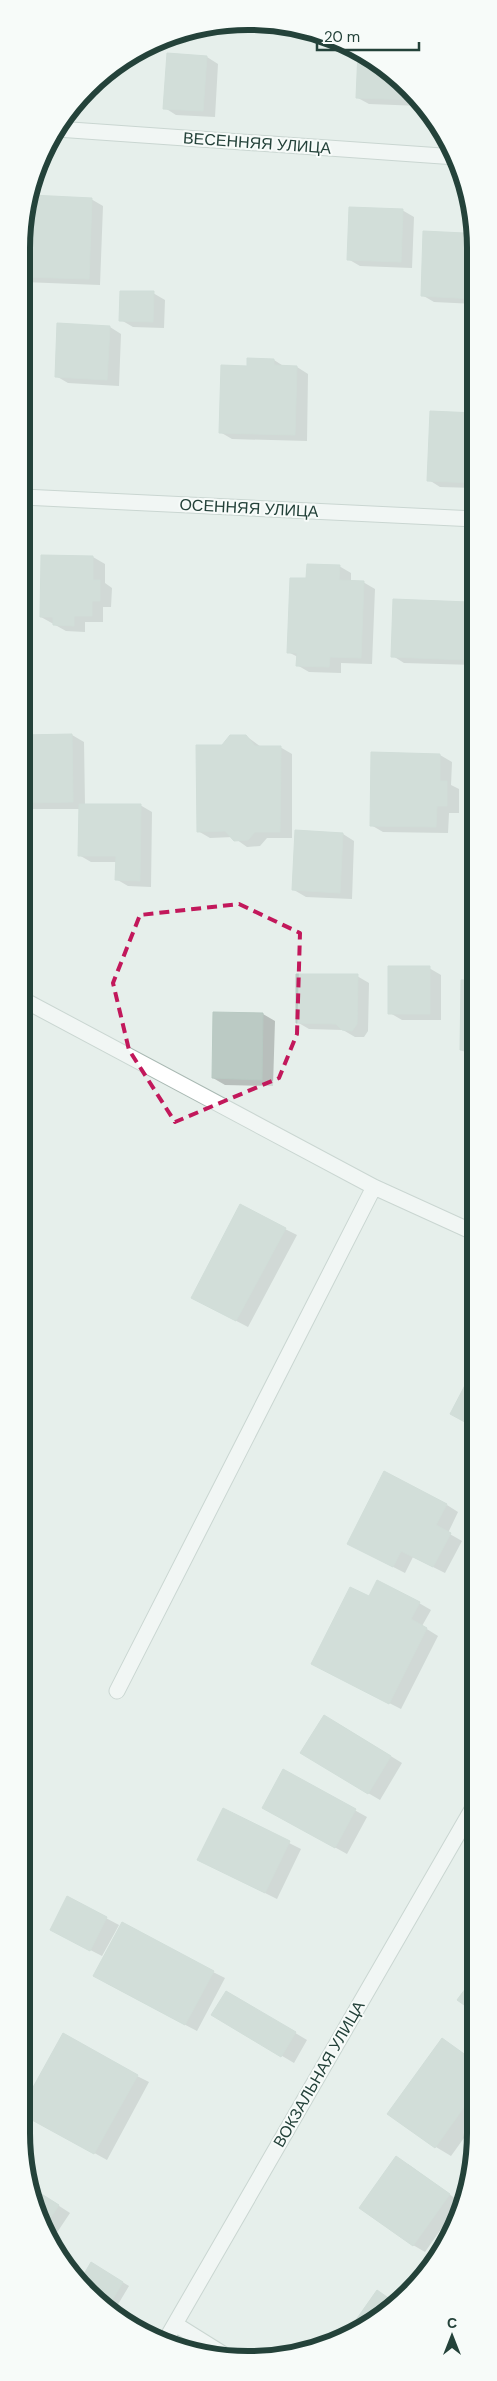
<svg xmlns="http://www.w3.org/2000/svg" width="497" height="2381" font-family="'DM Sans',sans-serif">
<rect width="100%" height="100%" fill="#e6efeb"/>
<path fill="#0003" d="M359 52 409 88 421 106 369 104 358 98Z
M207 57 218 64 215 117 176 115 165 108Z
M91 199 103 206 100 285 23 282V219Z
M402 210 414 217 412 268 360 266 348 259Z
M471 229H474L475 233V304L434 302 422 295 464 234Z
M153 293 165 300 164 328 133 327 121 320Z
M110 327 121 334 119 386 68 383 56 376Z
M274 360 285 367H297L308 374 307 441 232 439 220 432 248 367Z
M431 413 475 415V488L440 487 429 480Z
M42 557H93L105 564V583L112 588 111 607H103V622H85V632L66 631 41 617Z
M339 566 351 573V582H363L375 589 372 664 341 663V673L309 672 297 665 298 657 288 652 307 580Z
M468 603 475 607V665L404 663 393 656Z
M72 735 84 742 85 805H140L152 812 151 887 128 886 116 879 117 862H91L79 855 80 809H23V736Z
M246 736 261 747H280L292 754V838H267L260 846 247 847 233 837 210 838 198 831 223 746Z
M440 755 452 762 451 785 459 789V813H449L448 833 383 832 371 825Z
M343 834 354 841 352 899 306 897 294 890Z
M429 968 441 975V1020H402L390 1013Z
M357 976 369 983 368 1031 364 1037H355L343 1030 309 1029 297 1022Z
M475 981V1057L461 1050Z
M214 1013 263 1014 275 1021 273 1086 225 1085 213 1078Z
M285 1229 297 1235 248 1327 204 1304Z
M474 1371V1426L451 1413Z
M447 1505 458 1512 448 1533 462 1541 445 1573 413 1557 405 1573 360 1550Z
M369 1598 419 1603 431 1610 422 1626 438 1636 401 1709 324 1670Z
M337 1723 402 1763 380 1800 368 1793Z
M284 1771 367 1817 347 1854 264 1808Z
M223 1810 301 1849 277 1899 211 1866Z
M68 1898 119 1925 102 1956 63 1936Z
M213 1972 225 1978 197 2031 106 1983Z
M227 1992 307 2040 294 2063 213 2015Z
M442 2040 474 2060V2124L451 2156 436 2147Z
M137 2076 149 2082 107 2160 33 2119Z
M408 2164 460 2202 425 2252 413 2245Z
M36 2191 70 2213 52 2240 38 2219Z
M92 2264 129 2286 114 2311 88 2293 80 2282Z"/>
<path fill="#bbcac4" stroke="#b8c9c2" d="M358 51 409 88 418 100 356 98Z
M167 53 207 56 203 111 163 109Z
M31 195 92 198 89 279 23 277V219Z
M349 207 403 209 401 262 347 260Z
M470 227 474 228 475 233V299L421 296 423 231 464 233Z
M120 291H154L153 322 119 321Z
M57 323 110 326 107 380 55 377Z
M247 358 274 359V365L297 366 295 435 219 433 221 365 247 366Z
M430 411 475 413V483L427 481Z
M41 555 93 556V580H100V601H92V616H74V626L53 625V617H40Z
M307 564 340 565 339 580 364 581 361 658 330 657 329 667 296 666 297 653H287L290 578H306Z
M393 599 468 602 467 660 391 657Z
M72 734 73 802 23 803V735Z
M230 735H246L255 746H281L280 832H255L248 840 234 841 225 831 197 832 196 745H222Z
M371 752 440 754V781H447V806H437L436 827 370 826Z
M79 804H141L140 881 115 880 116 856H78Z
M295 830 343 833 340 893 292 890Z
M388 966H430V1014H388Z
M296 974H358L357 1024 352 1031 342 1030 336 1024 296 1023Z
M461 980H475V1051L460 1050Z
M213 1012 263 1013 262 1080 212 1078Z
M240 1204 286 1228 236 1321 191 1298Z
M474 1368V1427L450 1414Z
M384 1471 447 1504 436 1525 451 1533 433 1567 401 1551 393 1567 347 1544Z
M377 1580 420 1602 411 1619 427 1628 389 1704 311 1664 350 1587 369 1596Z
M474 1672V1693L465 1688Z
M324 1715 391 1756 368 1794 300 1753Z
M283 1769 356 1809 335 1848 262 1808Z
M223 1808 290 1841 265 1893 197 1860Z
M67 1896 107 1917 90 1951 50 1930Z
M122 1922 214 1971 185 2025 93 1976Z
M474 1977V2012L457 2000Z
M226 1991 296 2032 281 2057 211 2015Z
M63 2033 138 2075 94 2154 21 2114V2109Z
M442 2038 474 2061V2093L435 2148 387 2114Z
M396 2156 450 2194 413 2246 359 2208Z
M32 2188 59 2205 44 2228 38 2219Z
M91 2262 123 2282 108 2307 88 2293 80 2281Z
M377 2290 397 2304 346 2334Z"/>
<g fill="none" stroke-linecap="round" stroke-linejoin="round">
<g stroke="#a8b8b2" stroke-width="17">
<path id="minor" d="M57 129 456 157
M23 497 475 519
M22 999 374 1187 475 1233
M117 1691 374 1187
M175 2324 231 2359
M164 2343 474 1806"/>
</g>
<use href="#minor" stroke="#fff" stroke-width="15"/>
</g>
<path d="M0 0H497V2381H0ZM239 904 300 933 297 1034 279 1078 175 1122 129 1050 113 983 140 915Z" fill="#e6efeb" fill-opacity=".55" fill-rule="evenodd"/>
<path fill="none" stroke="#c2185b" stroke-width="4" stroke-dasharray="10 6" stroke-linejoin="round" d="M239 904 300 933 297 1034 279 1078 175 1122 129 1050 113 983 140 915Z"/>
<g text-anchor="middle" dominant-baseline="central" stroke-width="4" stroke-linejoin="round" paint-order="stroke">
<g font-size="16" fill="#24423a" stroke="#f7fbf9">
<text transform="translate(257 143) rotate(4)">ВЕСЕННЯЯ УЛИЦА</text>
<text transform="translate(249 508) rotate(3)">ОСЕННЯЯ УЛИЦА</text>
<text transform="translate(319 2074) rotate(-60)">ВОКЗАЛЬНАЯ УЛИЦА</text>
</g>
</g>
<path d="M0 0H497V2381H0ZM248 30H249A218 218 0 0 1 467 248V2133A218 218 0 0 1 249 2351H248A218 218 0 0 1 30 2133V248A218 218 0 0 1 248 30Z" fill="#f7fbf9" fill-rule="evenodd"/>
<path fill="none" stroke="#24423a" stroke-width="6" d="M248 30H249A218 218 0 0 1 467 248V2133A218 218 0 0 1 249 2351H248A218 218 0 0 1 30 2133V248A218 218 0 0 1 248 30Z"/>
<g transform="translate(452 2336)" stroke="#f7fbf9" stroke-width="4" paint-order="stroke">
<path d="M0-4L9 19L0 12L-9 19Z" fill="#24423a"/>
<text y="-8" font-size="14" font-weight="bold" text-anchor="middle" fill="#24423a">С</text>
</g>
<path d="M317 42v8h102v-8" fill="none" stroke="#24423a" stroke-width="2.5"/>
<text x="324" y="42" font-size="15" fill="#24423a" stroke="#f7fbf9" stroke-width="4" paint-order="stroke">20 m</text>
</svg>
